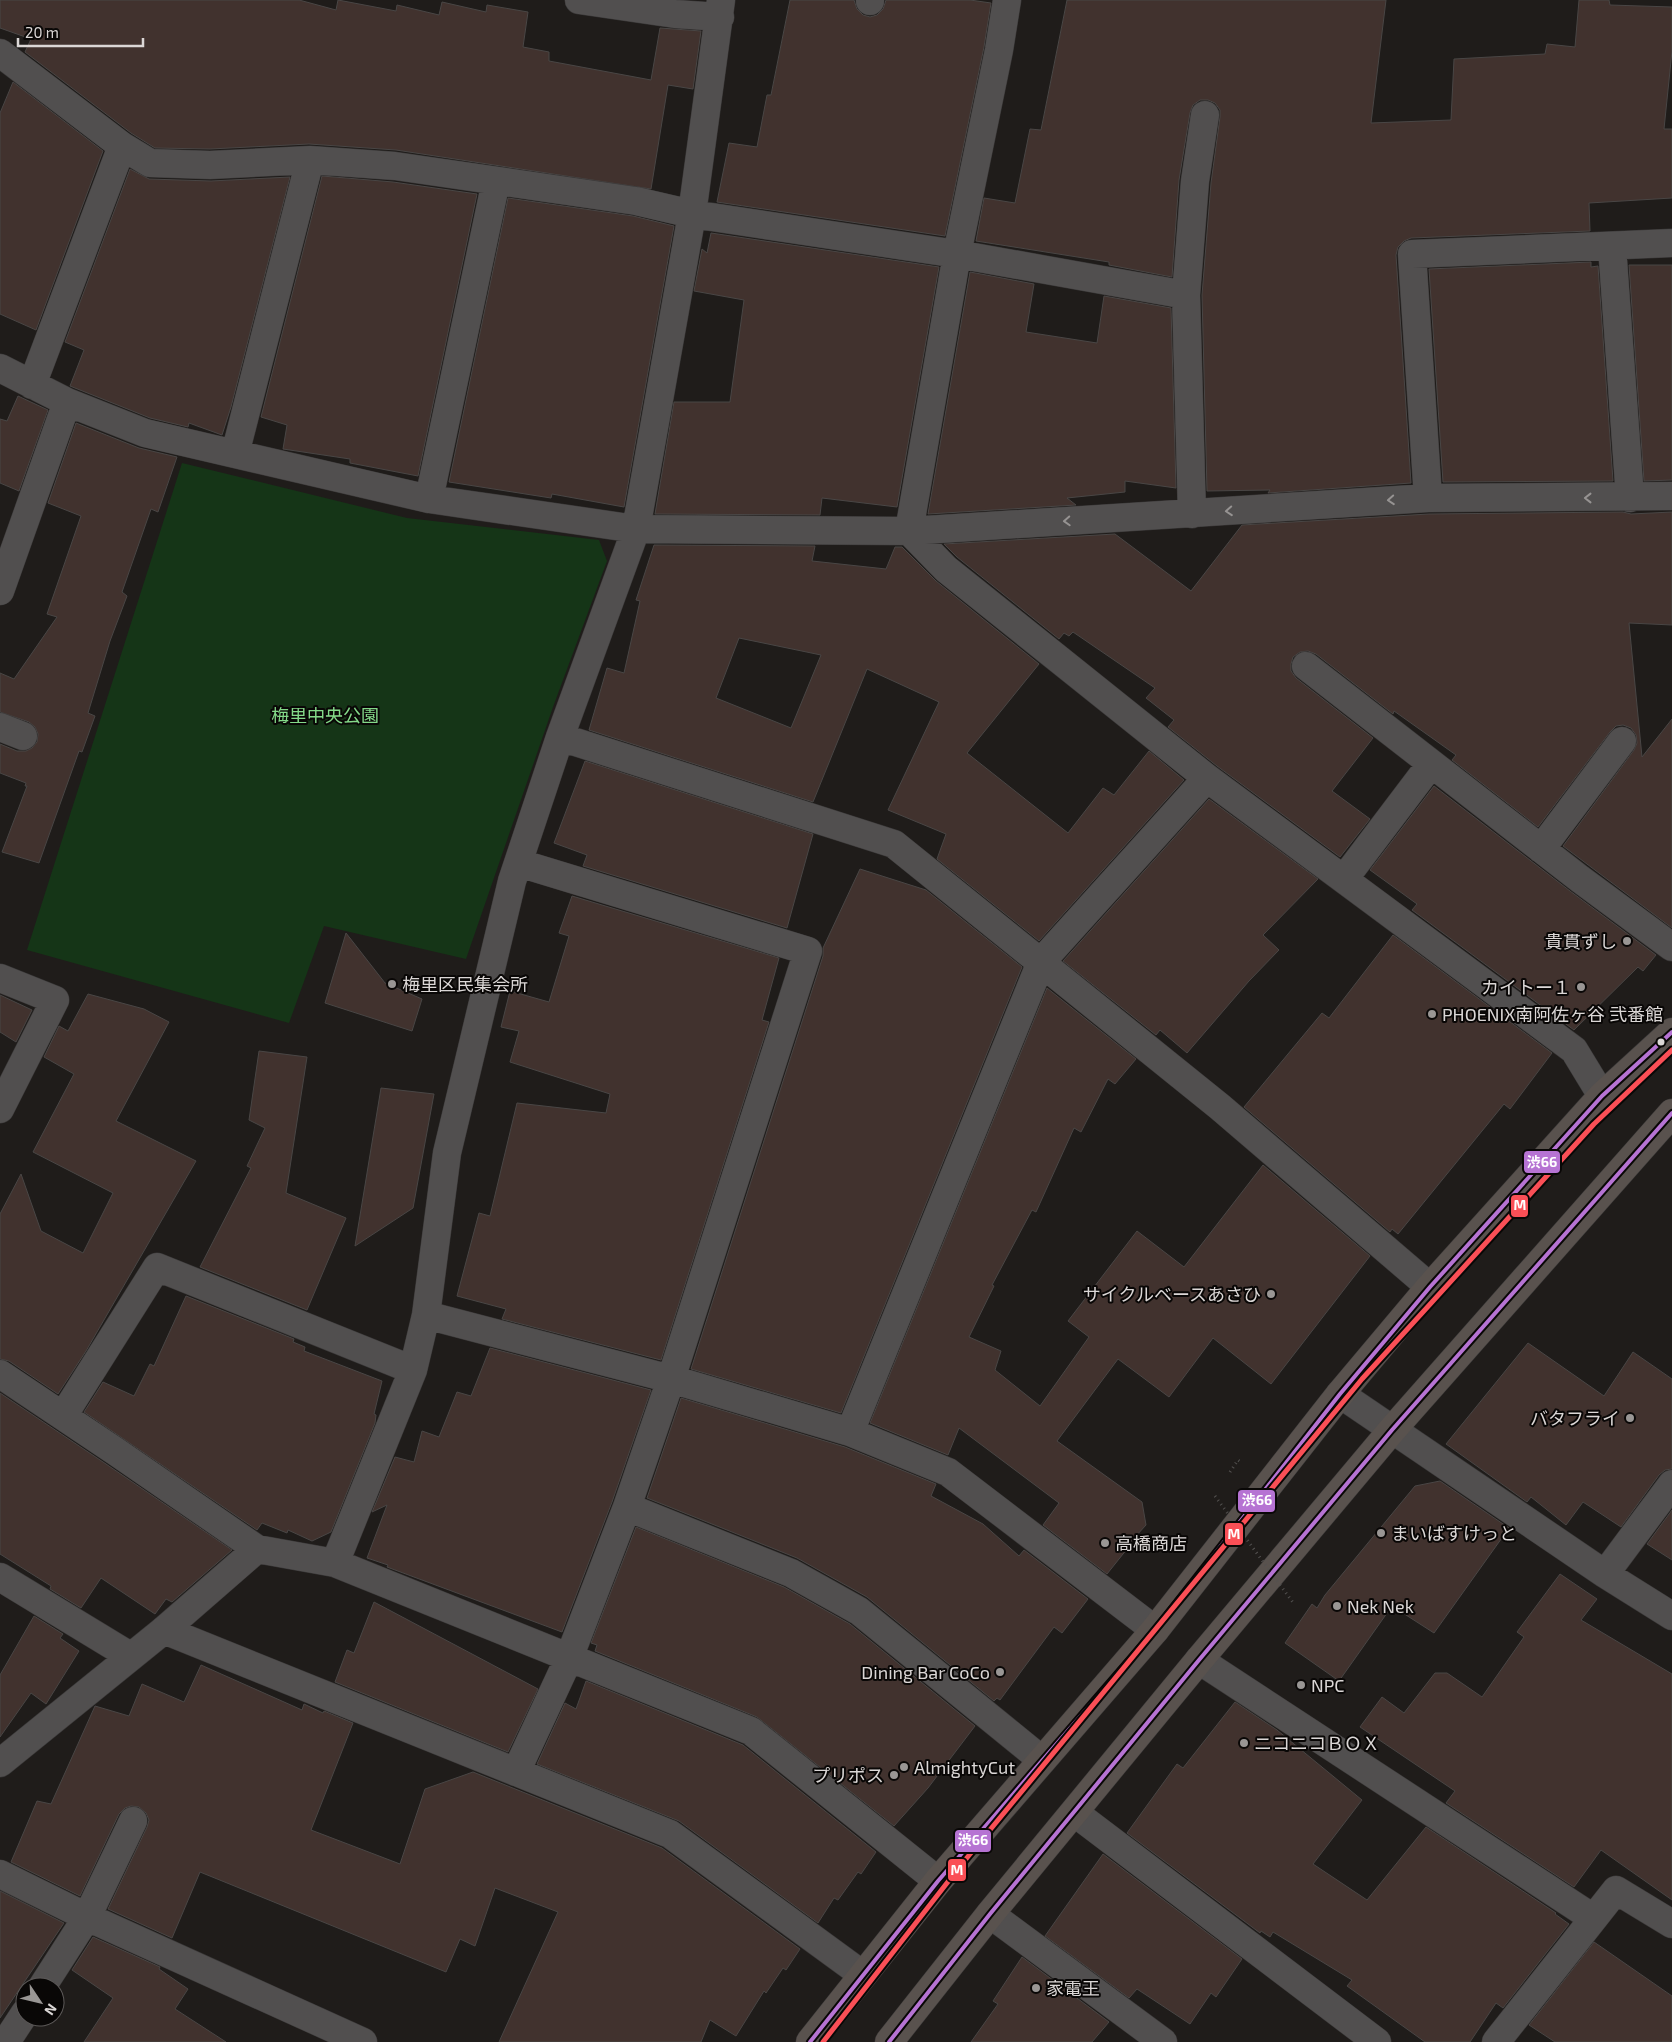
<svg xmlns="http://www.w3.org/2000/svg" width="1672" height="2042" font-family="'Exo 2','Noto Sans JP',sans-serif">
<rect width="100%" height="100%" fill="#1f1c1a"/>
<path fill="#153517" d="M182 463 407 518 599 540 607 561 553 707 466 959 324 926 289 1023 27 950Z"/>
<path fill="#41322e" stroke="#494645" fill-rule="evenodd" d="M0 0H299L336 10 338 0 396 11 397 5 439 15 442 2 486 12 487 5 528 12 523 47 549 52V61L651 80 660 28 701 31 693 89 668 85 651 189 396 150 309 144 210 149 155 148 131 133 25 52 31 39 0 28Z
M790 0H854L857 9 863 15 870 17 877 15 883 9 886 0H970L991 3 984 47 945 236 717 202 729 143 757 147 767 95H771Z
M1067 0H1386L1371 123 1451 120 1454 59 1545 54 1547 44 1575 47 1579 0H1609L1610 5 1672 7V51L1664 129H1672V198L1589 203 1590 231 1411 238 1404 241 1398 247 1396 255 1411 483 1268 493 1270 490 1207 491 1202 295 1211 183 1220 117V110L1215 103 1208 100H1200L1193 105 1190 113 1179 180 1172 277 1109 265V262L976 241 984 198 1015 203 1030 129 1041 130Z
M13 82 103 151 36 330 0 314V113Z
M130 169 149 179 211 181 290 177 231 407 222 435 189 423 188 427 150 418 70 386 84 350 65 342Z
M322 176 393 182 477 194 418 476 350 463V459L283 449 287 425 261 417Z
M508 198 633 216 674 226 624 507 552 494 551 498 449 482Z
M711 233 939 267 897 507 822 498 820 515 655 514 674 402H730L744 300 694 291 702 249 707 253Z
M1591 262V267L1598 266 1613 481 1443 482 1429 269Z
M1629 265H1672V480L1644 481Z
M970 272 1034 284 1026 332 1097 343 1104 296 1171 308 1176 488 1125 481V492L1067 498 1076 505 928 514Z
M18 396 48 410 19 491 0 483V419L7 421Z
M76 423 139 448 177 457 158 512 151 509 122 592 127 596 110 641 88 713 95 716 82 752 79 751 39 863 2 852 27 786H25L26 783 0 773V744L17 751H26L32 748 37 742 38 734 35 727 29 722 0 712V673L14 679 57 617 47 614 81 516 48 503Z
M1623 512 1631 514 1672 512V625L1629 623 1642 757 1672 719V928L1563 846 1634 750 1637 743 1636 735 1631 728 1623 725 1616 726 1610 732 1538 827 1452 760 1456 755 1394 711 1393 714 1316 654 1308 651 1300 652 1293 657 1291 664V671L1296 678 1373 738 1332 791 1370 819 1340 857 1217 766 1168 727 1174 720 1146 698 1155 688 1073 632 1069 636 1064 633 1059 639 957 557 944 544 1115 534 1191 591 1242 525 1429 514Z
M654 545 815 546 812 561 886 569 895 547H902L936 581 1039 664 967 753 1068 833 1103 788 1114 795 1149 751 1184 780 1039 941 937 859 946 834 888 810 939 702 867 669 813 802 589 730 607 668 624 673 640 601 636 600ZM739 638 821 655 791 728 716 698Z
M585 761 813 834 787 928 583 866 587 855 554 843Z
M1434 786 1570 891 1656 955 1643 971 1638 967 1574 1030 1412 910 1417 904 1370 870Z
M1209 799 1318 879 1263 935 1279 950 1249 981 1187 1053 1160 1030 1156 1035 1063 961Z
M860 869 926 890 1022 967 841 1413 691 1369 823 956V948Z
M572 896 779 958 762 1020 769 1022 661 1360 502 1319 506 1309 457 1296 479 1213 490 1216 517 1103 606 1113 610 1094 510 1062 519 1031 501 1027 510 991 549 1002 569 936 559 933Z
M346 933 385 983 422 999 412 1031 325 1003Z
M1393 935 1552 1053 1510 1109 1504 1104 1398 1234 1392 1229 1390 1232 1244 1107 1322 1013 1329 1018Z
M1047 988 1136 1059 1115 1084 1108 1079 1081 1132 1074 1128 1036 1212 1032 1210 992 1285 994 1286 969 1337 1001 1351 995 1370 1040 1406 1089 1337 1068 1321 1137 1231 1184 1267 1263 1165 1370 1256 1271 1384 1213 1338 1169 1397 1118 1359 1057 1441 1142 1502 1146 1525 1125 1548 1127 1549 1107 1574 1043 1525 1059 1503 959 1428 948 1455 870 1423Z
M88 994 144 1009 169 1022 116 1121 196 1161 86 1351 58 1394 9 1361 0 1359V1214L21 1174 41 1231 83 1253 113 1193 33 1152 74 1074 44 1057 59 1026 68 1031Z
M0 995 32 1010 16 1042 0 1032Z
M259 1051 307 1057 286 1193 346 1218 307 1310 200 1267 251 1168 247 1166 265 1128 249 1120Z
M381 1088 434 1094 413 1208 355 1246Z
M186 1296 294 1339 293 1342 305 1347 304 1351 382 1381 374 1414 376 1415 375 1423 331 1532 312 1541 288 1530 287 1533 262 1523 257 1530 84 1412 103 1382 134 1396 150 1364 154 1366Z
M1528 1343 1604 1396 1633 1352 1672 1379V1469L1665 1470 1659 1475 1621 1527 1583 1502 1566 1525 1531 1497 1527 1502 1446 1444Z
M490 1348 651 1390 612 1502 562 1632 387 1567 388 1565 367 1558 387 1505 372 1512 395 1457 414 1462 422 1431 439 1437 457 1392 471 1396Z
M0 1393 106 1464 232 1550 172 1602 166 1599 155 1614 101 1578 81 1608 50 1589 51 1586 0 1554Z
M681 1398 845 1447 936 1484 931 1496 983 1524 1019 1556 1024 1550 1088 1599 1062 1633 1054 1627 1000 1700 997 1698 994 1701 867 1597 797 1558 647 1498Z
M1440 1481 1509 1528 1434 1633 1392 1606 1339 1681 1285 1643 1312 1604 1317 1608 1325 1595 1415 1486Z
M1672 1510V1560L1647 1544Z
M636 1527 784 1587 850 1624 975 1726 928 1788 894 1826 757 1717 595 1651 597 1645 591 1643Z
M1560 1574 1597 1599 1581 1620 1672 1674V1900L1601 1850 1574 1887 1446 1803 1455 1791 1360 1727 1382 1697 1404 1713 1435 1673H1447L1482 1697 1524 1637 1517 1632Z
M374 1602 538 1689 508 1752 335 1682 347 1650 354 1653Z
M34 1616 63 1634 60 1638 79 1651 46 1704 31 1693 0 1737V1675Z
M201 1665 302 1710 304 1704 323 1713 324 1711 353 1723 311 1830 400 1864 425 1789 473 1772 662 1848 800 1949 786 1970 783 1968 766 1993 764 1991 736 2036 710 2020 701 2042H499L558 1912 495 1888 475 1946 460 1939 446 1972 200 1872 172 1938 108 1909 147 1827 149 1820 146 1813 139 1807 131 1806 125 1808 119 1814 80 1896 11 1862 37 1801 51 1804 95 1706 129 1716 142 1684 184 1702Z
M586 1681 743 1745 876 1852 861 1874 858 1872 838 1900 834 1898 818 1923 679 1821 537 1764 565 1703 576 1709Z
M1235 1702 1277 1730 1362 1800 1313 1864 1367 1900 1426 1827 1556 1913 1555 1914 1569 1924 1503 2008 1496 2003 1470 2042H1425L1347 1986 1352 1980 1273 1932 1270 1937 1261 1931 1260 1933 1127 1833 1177 1764 1183 1768Z
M1103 1854 1242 1959 1216 1997 1211 1993 1190 2024 1137 1989 1129 1998 1045 1936Z
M0 1891 64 1923 0 2018Z
M93 1937 160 1967 159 1969 188 1989 175 2009 226 2042H84L113 1998 72 1970Z
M1594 1942 1672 1996V2042H1555L1529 2025Z
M1022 1957 1109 2022 1092 2042H971L998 2004 993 2001Z"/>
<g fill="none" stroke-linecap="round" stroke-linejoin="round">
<g stroke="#3a3838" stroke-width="29">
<path id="minor" d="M579 0 675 14 720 17
M1007 0 999 50 957 254 909 531 946 569 1207 778 1574 1050 1602 1096
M870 1V0
M0 53 122 146 150 163 210 165 310 160 395 166 636 201 692 214 957 254 1186 295
M1612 246 1630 498
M0 368 67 402 145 433 429 499 636 529 909 531 1428 498 1672 496
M32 385 122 146
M235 454 310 160
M1428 498 1412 254 1672 243
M429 499 496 181
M1192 514 1186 295 1195 181 1205 115
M0 591 67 402
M1306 666 1580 879 1672 947
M0 727 23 736
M560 737 894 844 1220 1107 1430 1287
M1541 849 1622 741
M1344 879 1431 764
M0 978 55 1000 0 1109
M426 1315 671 1379 850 1432 948 1472 1155 1630
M0 1374 115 1451 257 1549
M1340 1394 1605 1574 1672 1616
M63 1416 157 1267 413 1370
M850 1432 1041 962 1207 778
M627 1507 791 1573 859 1611 1042 1760
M335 1563 413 1370 426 1315 447 1153 512 881 560 737 636 529 692 214 721 0
M1605 1574 1672 1484
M0 1577 130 1656
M164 1630 670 1834 863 1975
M1199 1660 1593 1918
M0 1763 164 1630 257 1549 335 1563 751 1731 938 1881
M516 1772 569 1658 627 1507 671 1379 808 951 519 863
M1075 1813 1377 2042
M0 1874 87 1917 363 2042
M990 1914 1163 2042
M42 1987 87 1917 133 1821
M6 2042 25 2013
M1496 2042 1616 1890 1672 1924"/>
</g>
<g stroke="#3a3838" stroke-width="29">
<path id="major" d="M810 2042 938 1881 1155 1630 1340 1394 1430 1287 1602 1096 1672 1032
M889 2042 990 1914 1199 1660 1392 1430 1672 1113"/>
</g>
<path stroke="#545251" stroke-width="3" stroke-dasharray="1 4" stroke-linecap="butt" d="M1230 1472 1238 1460 1242 1463"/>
<use href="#minor" stroke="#514f4f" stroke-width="28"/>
<use href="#major" stroke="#59524e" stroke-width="28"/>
<path stroke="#545251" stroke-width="3" stroke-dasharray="1 4" stroke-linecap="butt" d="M1215 1496 1294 1604"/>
<g stroke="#090706" stroke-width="8">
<path id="bus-1" d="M810 2042 938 1881 1155 1630 1340 1394 1430 1287 1602 1096 1672 1032
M889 2042 990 1914 1199 1660 1392 1430 1672 1113"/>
</g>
<use href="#bus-1" stroke="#b673d3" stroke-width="4"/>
<g stroke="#090706" stroke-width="9">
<path id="metro-1" d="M823 2042 961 1865 1362 1379 1594 1124 1672 1050"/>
</g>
<use href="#metro-1" stroke="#fa4f56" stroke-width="5"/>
</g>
<defs><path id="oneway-chevron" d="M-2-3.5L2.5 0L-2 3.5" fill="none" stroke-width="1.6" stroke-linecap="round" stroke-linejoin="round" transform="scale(1.25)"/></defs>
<g stroke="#969392">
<use href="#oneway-chevron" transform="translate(1588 498) rotate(180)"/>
<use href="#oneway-chevron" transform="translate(1391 500) rotate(176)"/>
<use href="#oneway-chevron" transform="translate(1229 511) rotate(176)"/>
<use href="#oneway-chevron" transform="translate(1067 521) rotate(177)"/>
</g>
<g fill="#999694" stroke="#090706" stroke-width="2">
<circle cx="1627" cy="941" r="5"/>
<circle cx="392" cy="984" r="5"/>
<circle cx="1581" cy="987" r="5"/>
<circle cx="1432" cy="1014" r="5"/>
<circle cx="1271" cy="1294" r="5"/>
<circle cx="1630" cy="1418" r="5"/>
<circle cx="1381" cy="1533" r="5"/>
<circle cx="1105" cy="1543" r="5"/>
<circle cx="1337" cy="1606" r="5"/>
<circle cx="1000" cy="1672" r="5"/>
<circle cx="1301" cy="1685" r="5"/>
<circle cx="1244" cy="1743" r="5"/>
<circle cx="904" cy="1767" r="5"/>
<circle cx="894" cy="1775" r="5"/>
<circle cx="1036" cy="1988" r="5"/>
</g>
<circle fill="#dbd7d6" stroke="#090706" stroke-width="2" cx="1661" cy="1042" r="4.5"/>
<g text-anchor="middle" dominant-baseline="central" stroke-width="4" stroke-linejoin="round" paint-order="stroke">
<g font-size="18" fill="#84d989" stroke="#090706">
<text x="325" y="715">梅里中央公園</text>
</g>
<g font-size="18" fill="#dbd7d6" stroke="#090706" text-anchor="start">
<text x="1617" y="941" text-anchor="end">貴貫ずし</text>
<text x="402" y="984">梅里区民集会所</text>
<text x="1571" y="987" text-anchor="end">カイトー１</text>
<text x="1442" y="1014">PHOENIX南阿佐ヶ谷 弐番館</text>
<text x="1261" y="1294" text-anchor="end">サイクルベースあさひ</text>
<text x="1620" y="1418" text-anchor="end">バタフライ</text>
<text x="1391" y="1533">まいばすけっと</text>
<text x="1115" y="1543">高橋商店</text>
<text x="1347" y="1606">Nek Nek</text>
<text x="990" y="1672" text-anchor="end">Dining Bar CoCo</text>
<text x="1311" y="1685">NPC</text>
<text x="1254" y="1743">ニコニコＢＯＸ</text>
<text x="914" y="1767">AlmightyCut</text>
<text x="884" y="1775" text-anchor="end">プリポス</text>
<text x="1046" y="1988">家電王</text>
</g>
</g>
<g stroke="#090706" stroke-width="2">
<rect x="1523" y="1150" width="38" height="24" rx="5" fill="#b673d3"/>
<rect x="1510" y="1194" width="19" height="24" rx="5" fill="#fa4f56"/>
<rect x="1237" y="1489" width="39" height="24" rx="5" fill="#b673d3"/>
<rect x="1224" y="1522" width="20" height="24" rx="5" fill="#fa4f56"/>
<rect x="954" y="1829" width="38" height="24" rx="5" fill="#b673d3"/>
<rect x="947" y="1858" width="20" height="24" rx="5" fill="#fa4f56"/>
</g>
<g font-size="14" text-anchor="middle" font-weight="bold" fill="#fff">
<text x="1542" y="1167">渋66</text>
<text x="1520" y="1210">M</text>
<text x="1257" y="1505">渋66</text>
<text x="1234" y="1539">M</text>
<text x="973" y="1845">渋66</text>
<text x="957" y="1875">M</text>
</g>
<g transform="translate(40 2002) rotate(125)"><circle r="24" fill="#090706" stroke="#5d5a59"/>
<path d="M0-4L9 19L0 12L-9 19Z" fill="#999694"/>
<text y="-8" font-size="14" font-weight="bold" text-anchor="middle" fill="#dbd7d6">N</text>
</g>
<path d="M18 38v8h125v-8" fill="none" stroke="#dbd7d6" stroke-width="2.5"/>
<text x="25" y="38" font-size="15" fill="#dbd7d6" stroke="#090706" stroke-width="4" paint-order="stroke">20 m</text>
</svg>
